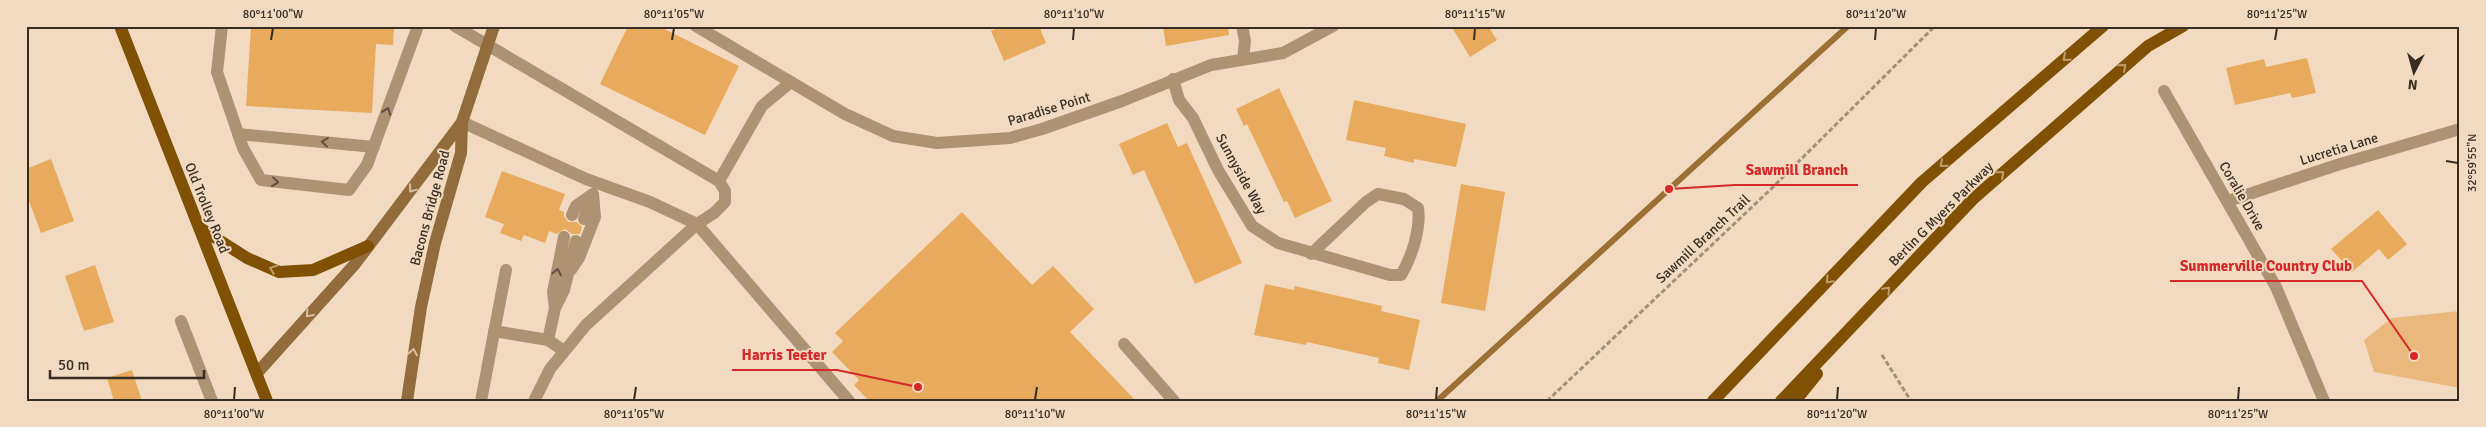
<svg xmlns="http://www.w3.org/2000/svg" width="2486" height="427" font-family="Signika,sans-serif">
<rect width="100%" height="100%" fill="#f1dac0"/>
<path fill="#eab87d" d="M2460 311V388L2374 372 2364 340 2392 318Z"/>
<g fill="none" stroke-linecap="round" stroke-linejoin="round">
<path stroke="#9c6f35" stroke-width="6" d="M1437 401 1848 26"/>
</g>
<path fill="#e8aa5d" d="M251 26H394L393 45 376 44 372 113 246 106Z
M628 26H658L739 66 705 135 600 84Z
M1001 26H1039L1046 43 1004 61 991 31Z
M1163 26H1228L1229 35 1166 46Z
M1451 26H1488L1497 40 1470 57Z
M2307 58 2316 93 2292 98 2290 93 2235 105 2226 68 2264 59 2266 67Z
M1279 88 1332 201 1295 218 1287 201 1284 202 1247 124 1244 126 1236 109Z
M1354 100 1466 124 1456 167 1414 159V163L1384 156 1386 148 1346 140Z
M1167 123 1178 147 1187 143 1242 263 1195 284 1144 170 1133 175 1119 144Z
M51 159 74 221 41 233 26 193V169Z
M502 171 565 194 559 210 564 212V216L568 222H577L582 227 580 234H572L565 229 557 234 549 231 545 243 524 235 521 241 500 233 504 224 485 217Z
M1461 184 1505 192 1485 311 1441 303Z
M2378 210 2407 244 2388 260 2379 249 2352 272 2331 249Z
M962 212 1032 285 1053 266 1094 309 1070 332 1136 401H869L854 385 859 380 832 352 843 341 835 333Z
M95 265 114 322 84 331 65 276Z
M1265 284 1294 290 1295 286 1382 306 1381 311 1420 320 1409 370 1378 363 1379 358 1307 342 1306 345 1254 335Z
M132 370 142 401H114L107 378Z"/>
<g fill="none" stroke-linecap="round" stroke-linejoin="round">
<path stroke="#a2917d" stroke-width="3" stroke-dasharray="5 2.5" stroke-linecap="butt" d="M1882 355 1911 401
M1547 401 1771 189 1935 26"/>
<path stroke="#ad9273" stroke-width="12" d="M222 26 217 72 243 148 261 180 349 190 367 165 418 26
M455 26 719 181 762 106 791 82
M462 122 586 179 650 202 697 224 714 213 725 202V191L719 181
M238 134 374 147
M572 215 576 206 593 194
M584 219 592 197
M571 270 579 258 595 217 593 194
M555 308 553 292 564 237
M494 331 548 340 564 351
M548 340 555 308 564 290 576 241
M1124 344 1174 401
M481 401 506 270
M534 401 550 369 586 325 697 224 849 401"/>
<path stroke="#ad9273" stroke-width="12" d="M696 26 845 114 893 136 937 143 1010 138 1042 129 1122 101 1211 65 1283 53 1333 26
M1242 26 1245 41 1243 59
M1173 79 1179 100 1193 118 1218 170 1252 226 1278 243 1390 275H1401C1412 257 1421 228 1418 208L1404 199 1378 194 1366 202 1311 254
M2164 91 2276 287 2324 401
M2228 201 2337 165 2460 129
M181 321 212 401"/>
<path stroke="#936c3d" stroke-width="12" d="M258 372 355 264 462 122
M407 401 421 307 435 243 461 153 462 122 494 26"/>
<path stroke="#805104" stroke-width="12" d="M120 26 267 401
M200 228 247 258 279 272 313 270 368 246
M1713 401 1922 182 2103 26
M1781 401 1973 199 2148 46 2183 26
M1795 401 1817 374"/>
</g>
<defs><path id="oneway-chevron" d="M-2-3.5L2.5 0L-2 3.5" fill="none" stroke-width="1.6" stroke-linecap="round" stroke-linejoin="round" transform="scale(1.25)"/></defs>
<g stroke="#be9c6b">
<use href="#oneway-chevron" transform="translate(2066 58) rotate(139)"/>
<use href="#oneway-chevron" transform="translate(2123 67) rotate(-41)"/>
<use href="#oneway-chevron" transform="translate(1943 164) rotate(139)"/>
<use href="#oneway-chevron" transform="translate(2001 174) rotate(-41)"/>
<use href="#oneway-chevron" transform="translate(273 269) rotate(-159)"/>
<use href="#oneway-chevron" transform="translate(1829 280) rotate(134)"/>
<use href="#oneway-chevron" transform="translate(1887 290) rotate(-47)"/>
</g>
<g stroke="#60503f">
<use href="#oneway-chevron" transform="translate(387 111) rotate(-70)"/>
<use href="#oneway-chevron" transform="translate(325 142) rotate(-174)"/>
<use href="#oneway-chevron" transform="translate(275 182) rotate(6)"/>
<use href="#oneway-chevron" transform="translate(557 272) rotate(-79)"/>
</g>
<g stroke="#dabe9f">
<use href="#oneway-chevron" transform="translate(412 189) rotate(127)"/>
<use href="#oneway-chevron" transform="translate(309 314) rotate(132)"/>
<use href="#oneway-chevron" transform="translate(413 352) rotate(-80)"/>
</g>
<path fill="none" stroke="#362d23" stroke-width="2" d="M271 40 273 28M672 40 674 28M1073 40 1074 28M1474 40 1475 28M1875 40 1876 28M2275 40 2277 28M2446 161 2458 163M234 400 235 387M634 400 636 387M1035 400 1037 387M1436 400 1437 387M1837 400 1838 387M2238 400 2239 387"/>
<g text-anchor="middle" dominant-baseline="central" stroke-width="4" stroke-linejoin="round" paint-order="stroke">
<g font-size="14" fill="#362d23" stroke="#f1dac0">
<text transform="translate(1049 109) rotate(-17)">Paradise Point</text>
<text transform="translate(2339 149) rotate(-17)">Lucretia Lane</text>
<text transform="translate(1241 174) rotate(61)">Sunnyside Way</text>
<text transform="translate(2242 196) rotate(60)">Coralie Drive</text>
<text transform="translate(207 208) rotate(68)">Old Trolley Road</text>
<text transform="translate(430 208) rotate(-75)">Bacons Bridge Road</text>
<text transform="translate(1941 214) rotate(-45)">Berlin G Myers Parkway</text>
<text transform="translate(1703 239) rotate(-43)">Sawmill Branch Trail</text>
</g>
</g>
<path fill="none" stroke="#d62828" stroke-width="2" d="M1669 189L1735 185H1858M2414 356L2362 281H2170M918 387L837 370H732"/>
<g fill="#d62828" stroke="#f1dac0" stroke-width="2">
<circle cx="1669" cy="189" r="5"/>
<circle cx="2414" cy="356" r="5"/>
<circle cx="918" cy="387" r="5"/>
</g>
<g font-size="15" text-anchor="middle" font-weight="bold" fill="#d62828" stroke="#f1dac0" stroke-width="4" stroke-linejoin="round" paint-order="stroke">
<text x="1797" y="175">Sawmill Branch</text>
<text x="2266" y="271">Summerville Country Club</text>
<text x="784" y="360">Harris Teeter</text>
</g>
<rect width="2486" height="427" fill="none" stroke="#f1dac0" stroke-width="55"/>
<g transform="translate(2414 72) rotate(186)" stroke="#f1dac0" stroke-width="4" paint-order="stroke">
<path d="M0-4L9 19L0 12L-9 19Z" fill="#362d23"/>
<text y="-8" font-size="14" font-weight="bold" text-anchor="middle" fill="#362d23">N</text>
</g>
<path d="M50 370v8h154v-8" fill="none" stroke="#362d23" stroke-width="2.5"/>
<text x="58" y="370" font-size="15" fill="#362d23" stroke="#f1dac0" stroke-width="4" paint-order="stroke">50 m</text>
<rect x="28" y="28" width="2430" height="372" fill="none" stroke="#362d23" stroke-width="2"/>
<g font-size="12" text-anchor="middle" fill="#362d23">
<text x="273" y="18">80°11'00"W</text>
<text x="674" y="18">80°11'05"W</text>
<text x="1074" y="18">80°11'10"W</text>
<text x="1475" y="18">80°11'15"W</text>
<text x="1876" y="18">80°11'20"W</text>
<text x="2277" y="18">80°11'25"W</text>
<text transform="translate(2472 163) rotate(-90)" y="4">32°59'55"N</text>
<text x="234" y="418">80°11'00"W</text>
<text x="634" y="418">80°11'05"W</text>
<text x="1035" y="418">80°11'10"W</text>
<text x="1436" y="418">80°11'15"W</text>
<text x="1837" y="418">80°11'20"W</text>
<text x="2238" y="418">80°11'25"W</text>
</g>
</svg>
